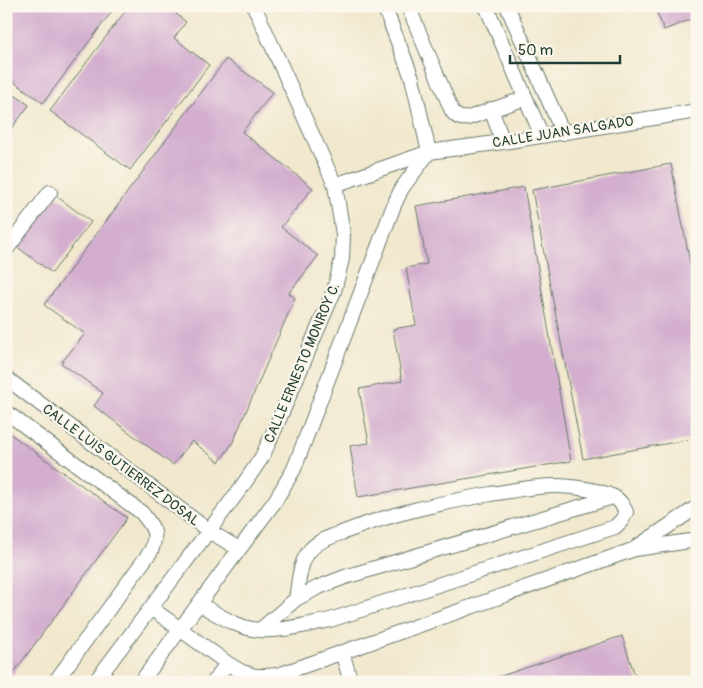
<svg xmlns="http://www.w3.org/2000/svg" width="703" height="688" font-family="Pangolin,sans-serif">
<rect width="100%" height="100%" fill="#fbf7ec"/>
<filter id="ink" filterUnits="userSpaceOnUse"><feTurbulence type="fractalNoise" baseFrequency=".02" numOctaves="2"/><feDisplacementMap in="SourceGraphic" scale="10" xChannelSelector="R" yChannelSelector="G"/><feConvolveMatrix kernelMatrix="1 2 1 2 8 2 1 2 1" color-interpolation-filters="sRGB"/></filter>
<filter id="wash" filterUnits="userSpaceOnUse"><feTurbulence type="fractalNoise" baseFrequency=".0096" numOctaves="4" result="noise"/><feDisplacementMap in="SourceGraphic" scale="20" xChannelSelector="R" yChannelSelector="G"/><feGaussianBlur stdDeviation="1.12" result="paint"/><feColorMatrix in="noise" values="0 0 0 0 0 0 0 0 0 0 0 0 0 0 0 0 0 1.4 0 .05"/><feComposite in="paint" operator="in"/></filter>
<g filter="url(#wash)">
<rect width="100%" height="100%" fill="#f1e8ce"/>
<g id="blocks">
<path fill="#d3aecf" d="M6 6H116L43 103 6 76Z
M129 6H183L176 14 186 22 174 38 209 65 130 170 50 111Z
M654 6H697V17L664 30Z
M226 59 273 92 242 132 313 188 281 227 318 256 289 293 295 298 232 444 219 462 192 441 173 465 94 406 103 393 61 363 85 334 44 305Z
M6 89 29 105 6 136Z
M671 164 697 299V438L583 459 532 190Z
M524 187 571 461 358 497 350 446 369 443 359 389 402 381 393 329 416 325 406 268 427 264 416 206Z
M55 195 91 222 52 273 16 246Z
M6 431 127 518 7 682H6Z
M622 636 637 682H486V681Z"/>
</g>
</g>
<g filter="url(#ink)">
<use href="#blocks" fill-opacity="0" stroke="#68796a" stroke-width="1"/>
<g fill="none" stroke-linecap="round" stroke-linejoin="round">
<g stroke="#68796a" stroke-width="16">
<path id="minor" d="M384 6 412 78 429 152
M408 6 452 111C457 118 461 119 468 118L526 98
M486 6 542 136
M507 6 563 133
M491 109 503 142
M335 185 429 152 503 142 697 111
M6 250 50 192
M6 378 209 531 239 549
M6 412 142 513C154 529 158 532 151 551L55 682
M637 547 697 507
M199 604C218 614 238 629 260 630 280 632 309 624 330 620L615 527 622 520 626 512C623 506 620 500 614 497 600 490 571 486 555 486 533 486 512 491 491 494 441 503 392 513 344 532 333 536 319 540 311 549 299 562 299 582 296 599
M151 608 227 663 242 672 255 676H266L278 675 635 549 697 540
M260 630 296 599 319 587 345 577 613 497
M342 652 351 682
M95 682 241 488 262 457 274 431 334 291 342 259 343 234 335 185 254 6
M141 682 275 501 294 469 394 205 402 188 429 152
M214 682 227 663"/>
</g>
<use href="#minor" stroke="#fff" stroke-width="14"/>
</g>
</g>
<g text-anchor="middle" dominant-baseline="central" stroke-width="4.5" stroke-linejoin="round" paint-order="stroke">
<g font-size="14" fill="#1f3d34" stroke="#fbf7ec">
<text transform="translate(563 132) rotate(-9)">CALLE JUAN SALGADO</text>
<text transform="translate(302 363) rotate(-67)">CALLE ERNESTO MONROY C.</text>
<text transform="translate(121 465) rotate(37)">CALLE LUIS GUTIERREZ DOSAL</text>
</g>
</g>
<rect width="703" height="688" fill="none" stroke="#fbf7ec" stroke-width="25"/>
<path d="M510 55v8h110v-8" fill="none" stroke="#1f3d34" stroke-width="2.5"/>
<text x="518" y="55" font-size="15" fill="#1f3d34" stroke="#fbf7ec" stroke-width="4" paint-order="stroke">50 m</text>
</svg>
